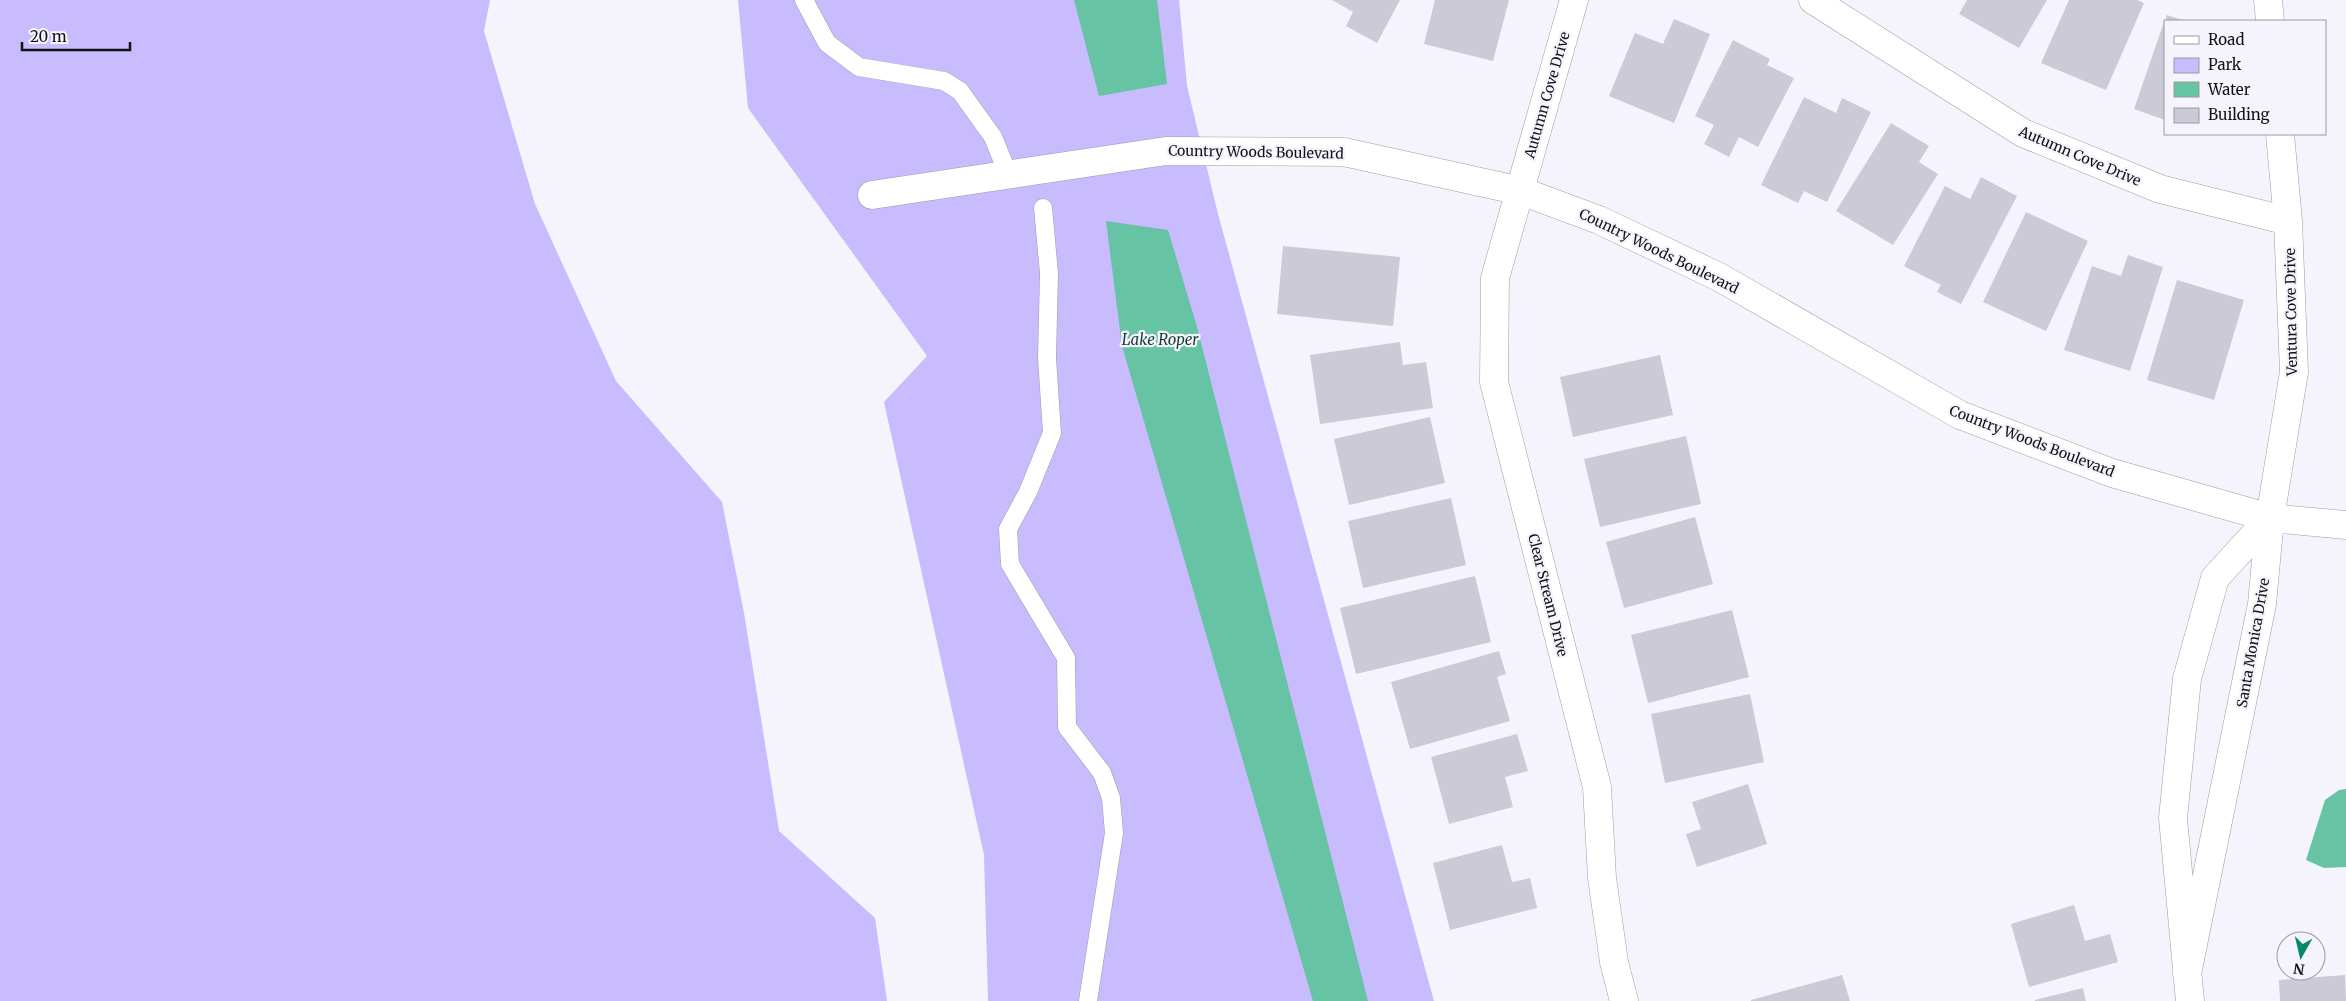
<svg xmlns="http://www.w3.org/2000/svg" width="2346" height="1001" font-family="Merriweather,serif">
<rect width="100%" height="100%" fill="#f5f4fd"/>
<path fill="#c8bbfe" d="M0 0H490L484 31 535 204 616 381 722 502 744 613 779 831 875 918 887 1001H0Z
M738 0H1179L1187 86 1218 214 1434 1001H988L984 855 884 402 927 356 748 108Z"/>
<path fill="#66c3a4" d="M1074 0H1157L1167 84 1099 96Z
M1106 221 1168 230 1197 327 1368 1001H1313L1122 346Z
M2346 789V867L2324 868 2306 860 2325 800 2339 790Z"/>
<path fill="#cccad6" d="M1332 0H1400L1377 43 1346 26 1353 12Z
M1435 0H1509L1493 61 1424 44Z
M1967 0H2047L2019 48 1959 14Z
M2069 0H2137L2144 3 2106 90 2041 63Z
M2167 15 2185 21H2165Z
M1674 19 1710 34 1674 123 1609 96 1635 33 1663 44Z
M2164 22H2165V120L2134 109Z
M1733 40 1770 59 1767 65 1794 78 1758 147 1739 137 1729 157 1704 144 1714 125 1695 116Z
M1804 97 1836 113 1842 98 1871 112 1827 202 1804 191 1798 203 1761 185Z
M1891 123 1929 146 1919 162 1938 174 1893 245 1836 211Z
M1981 177 2017 196 1961 304 1937 292 1941 285 1904 266 1945 186 1970 199Z
M2026 212 2088 241 2046 331 1983 302Z
M1283 246 1400 257 1393 326 1277 314Z
M2128 255 2163 267 2130 371 2064 350 2092 266 2121 276Z
M2177 280 2244 300 2214 400 2147 380Z
M1400 342 1403 365 1426 362 1433 408 1320 424 1310 355Z
M1660 355 1673 415 1573 437 1560 377Z
M1430 417 1445 483 1349 505 1334 439Z
M1686 436 1701 504 1600 527 1584 459Z
M1451 498 1466 565 1363 588 1348 521Z
M1695 517 1713 584 1624 608 1606 542Z
M1475 576 1491 642 1356 674 1340 608Z
M1732 610 1749 677 1648 703 1631 635Z
M1499 651 1506 674 1497 677 1510 721 1410 749 1391 682Z
M1750 694 1764 762 1665 783 1651 714Z
M1517 734 1528 771 1505 777 1513 807 1449 824 1431 757Z
M1748 784 1767 844 1697 867 1686 834 1701 829 1692 802Z
M1502 845 1512 882 1530 878 1537 908 1450 930 1433 863Z
M2074 905 2085 941 2110 934 2118 962 2029 987 2011 924Z
M1842 975 1850 1001H1751V1000Z
M2345 975 2346 1001H2280L2279 980Z
M2083 988 2086 1001H2035V1000Z"/>
<g fill="none" stroke-linecap="round" stroke-linejoin="round">
<g stroke="#9d9ba6" stroke-width="19">
<path id="lane" d="M804 0 827 43 859 67 944 81 960 91 993 137 1008 174
M1043 208 1049 273 1047 358 1052 433 1028 492 1008 529 1010 564 1066 658 1067 727 1102 773 1111 798 1114 833 1088 1001"/>
</g>
<g stroke="#9d9ba6" stroke-width="29">
<path id="street" d="M1574 0 1495 278 1494 382 1597 787 1602 878 1614 962 1624 1001
M1813 0 2023 133 2160 189 2288 221
M2268 0 2270 21
M872 195 1166 151 1344 152 1521 191 1599 220 1719 277 1960 415 2112 473 2270 518 2346 525
M2187 974 2262 604 2270 518 2294 372 2288 221 2280 134
M2190 1001 2173 818 2187 679 2215 578 2270 518"/>
</g>
<use href="#lane" stroke="#fff" stroke-width="18"/>
<use href="#street" stroke="#fff" stroke-width="28"/>
</g>
<g text-anchor="middle" dominant-baseline="central" stroke-width="4.5" stroke-linejoin="round" paint-order="stroke">
<g font-size="14" fill="#121216" stroke="#f5f4fd">
<text transform="translate(1547 95) rotate(-74)">Autumn Cove Drive</text>
<text transform="translate(1256 152) rotate(1)">Country Woods Boulevard</text>
<text transform="translate(2080 156) rotate(23)">Autumn Cove Drive</text>
<text transform="translate(1659 251) rotate(26)">Country Woods Boulevard</text>
<text transform="translate(2291 312) rotate(-91)">Ventura Cove Drive</text>
<text transform="translate(2032 441) rotate(21)">Country Woods Boulevard</text>
<text transform="translate(1548 595) rotate(76)">Clear Stream Drive</text>
<text transform="translate(2253 643) rotate(-80)">Santa Monica Drive</text>
</g>
<g font-size="15" font-style="italic" fill="#153e32" stroke="#f5f4fd">
<text x="1160" y="339">Lake Roper</text>
</g>
</g>
<rect x="2164" y="20" width="162" height="115" fill="#f5f4fd" stroke="#9a9aa1"/>
<rect x="2174" y="36" width="25" height="8" fill="#ffffff" stroke="#9a9aa1"/>
<text x="2208" y="45" font-size="15" fill="#121216">Road</text>
<rect x="2174" y="58" width="25" height="15" fill="#c8bbfe" stroke="#9a9aa1"/>
<text x="2208" y="70" font-size="15" fill="#121216">Park</text>
<rect x="2174" y="82" width="25" height="15" fill="#66c3a4" stroke="#9a9aa1"/>
<text x="2208" y="95" font-size="15" fill="#121216">Water</text>
<rect x="2174" y="108" width="25" height="15" fill="#cccad6" stroke="#9a9aa1"/>
<text x="2208" y="120" font-size="15" fill="#121216">Building</text>
<g transform="translate(2301 956) rotate(188)"><circle r="24" fill="#f5f4fd" stroke="#9a9aa1"/>
<path d="M0-4L9 19L0 12L-9 19Z" fill="#09876a"/>
<text y="-8" font-size="14" font-weight="bold" text-anchor="middle" fill="#121216">N</text>
</g>
<path d="M22 42v8h108v-8" fill="none" stroke="#121216" stroke-width="2.5"/>
<text x="30" y="42" font-size="15" fill="#121216" stroke="#f5f4fd" stroke-width="4" paint-order="stroke">20 m</text>
</svg>
